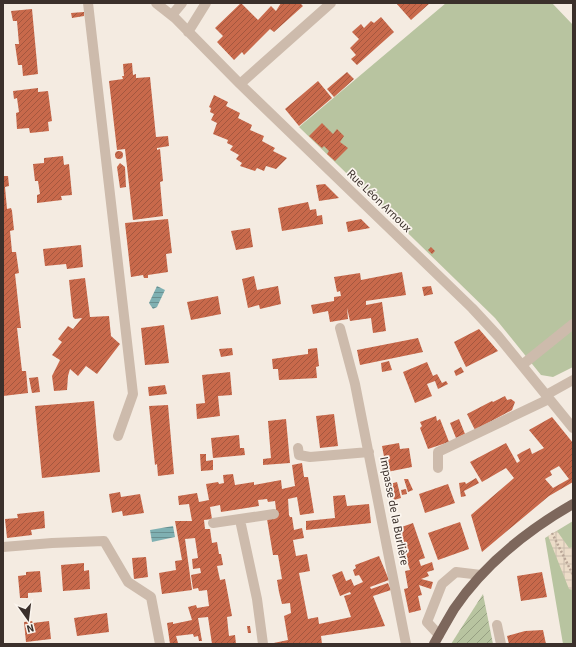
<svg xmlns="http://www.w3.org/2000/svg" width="576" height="647" font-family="'Source Sans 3',sans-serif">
<defs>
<pattern id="garden-furrows" width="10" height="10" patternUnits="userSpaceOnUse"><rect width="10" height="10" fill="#b8c4a0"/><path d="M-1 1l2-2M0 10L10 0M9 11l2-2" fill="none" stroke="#97a083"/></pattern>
<pattern id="plaza-grid" width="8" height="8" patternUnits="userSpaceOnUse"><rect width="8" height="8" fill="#ecdcc8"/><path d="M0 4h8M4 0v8" fill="none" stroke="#cbbdac"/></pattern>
<pattern id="water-rules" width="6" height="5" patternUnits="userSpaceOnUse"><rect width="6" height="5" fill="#7fb0b2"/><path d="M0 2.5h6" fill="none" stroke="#699091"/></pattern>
<pattern id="building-hatch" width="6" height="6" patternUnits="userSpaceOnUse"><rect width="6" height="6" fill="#c8694b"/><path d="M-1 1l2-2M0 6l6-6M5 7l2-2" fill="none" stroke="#a4573f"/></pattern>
</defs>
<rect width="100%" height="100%" fill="#f4ebe1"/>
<path fill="#b8c4a0" d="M446 3H552L573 25V367L553 377 541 375 495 318 299 127Z
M573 521V644H563L545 538Z"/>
<path fill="url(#garden-furrows)" d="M483 594 493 644H451Z"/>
<path fill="url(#plaza-grid)" d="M557 531 569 548 573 547V590L569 589 548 536Z"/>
<path fill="url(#water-rules)" d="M157 286 165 290 157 307 153 309 149 303Z
M173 526 175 537 152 542 150 530Z"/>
<path fill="url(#building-hatch)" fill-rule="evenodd" d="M241 3 258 20 271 6 276 11 281 3H300L303 6 274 32 270 29 244 55 242 52 234 60 217 42 223 36 215 28Z
M396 3H430L411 20Z
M32 9 38 74 23 76 22 65H18L15 44H19L17 21H13L11 11Z
M84 12V16L72 18 71 13Z
M381 17 394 32 357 65 351 59 356 55 350 48 359 39 352 32 361 24 364 28 371 21 374 23Z
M132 63 133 75 136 74V78L150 77 156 137 168 136 169 146 157 148V150L160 149 163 181 160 182 163 216 133 220 125 149 117 150 109 81 123 79 122 76H124L123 64Z
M347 72 354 79 334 97 327 89Z
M318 81 332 98 299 126 285 109Z
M38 88V92L48 91 52 121 48 122 49 131 30 133 29 128 17 129 16 113 19 112 17 98 14 99 13 91Z
M214 95 228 102 226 106 240 113 238 118 252 125 250 130 264 136 262 141 275 148 273 151 287 158 276 169 266 166 264 171 257 168 255 171 240 166 242 163 236 159 239 155 230 150 233 146 227 143 228 140 213 134 217 123 211 120 214 114 210 112 211 108 209 107Z
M322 123 333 134 337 129 344 136 340 142 348 148 335 161 327 154 329 151 324 146 322 148 309 136Z
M115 155a4 4 0 1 1 8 0a4 4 0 1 1-8 0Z
M63 156 64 165 69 164 72 195 61 196 62 200 37 203V195L40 194 38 181H35L33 164 44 163V158Z
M120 163 125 167 126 187 120 188 117 167Z
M3 176H8L9 186 5 187 7 209 11 208 12 211 14 230 10 231 11 241 12 252H16L19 273 15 274 21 328H17L22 371H26L28 393 3 396Z
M325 184 339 198 319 201 316 185Z
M308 202 310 210 316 209 317 216 322 215 323 224 282 231 278 208Z
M168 219 172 253 166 254 168 272 148 275V278H144L143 275 131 277 125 223Z
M361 219 370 228 348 232 346 222Z
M250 228 253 247 236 250 231 231Z
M81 245 83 267 67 269 66 264 45 266 43 249Z
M431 247 435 251 432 254 428 250Z
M402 272 406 295 366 301V305L382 302 386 331 373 333 371 318 350 321 347 308 348 319 330 322 328 311 313 314 311 305 334 301V297L341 296 340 291 337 292 334 277 360 273 361 280Z
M254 276 257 290 278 286 281 304 260 309 259 305 248 308 242 279Z
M85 278 90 317 109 316 111 336 120 344 97 374 86 366 78 376 70 369 68 376 67 390 54 391 52 376 60 360 52 355 62 342 58 339 68 326 73 329 82 318 75 319 73 317 69 280Z
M431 286 433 294 424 296 422 287Z
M218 296 221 314 191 320 187 302Z
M164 325 169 363 145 365 141 328Z
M479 329 498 351 466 367 454 342Z
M418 338 423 352 360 365 357 350Z
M232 348 233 355 221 357 219 349Z
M317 348 319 366 316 367 317 378 279 380 278 369H273L272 359 308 354V349Z
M389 361 392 370 382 372 381 363Z
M427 362 433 376 437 374 442 383 446 381 448 384 438 389 435 381 427 384 432 396 415 403 403 372Z
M461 367 464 372 456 376 454 371Z
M230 372 232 395 218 396 220 416 197 419 196 404 205 403 202 375Z
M38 377 40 392 32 393 29 378Z
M165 385 167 394 149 396 148 387Z
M505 396 507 400 511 399 515 402 512 410 475 430 467 414 492 401 493 402Z
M94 401 100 472 42 478 35 406Z
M168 405 174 474 158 476 157 464 155 465 149 406Z
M334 414 338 446 320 448 316 416Z
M436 416 437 421 440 419 449 442 428 449 420 428 422 426 420 422Z
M552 417 573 443V482L549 496 482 552 471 515 514 478 506 468 482 482 470 462 506 443 517 463 520 461 517 455 522 452 530 448 532 454 544 448 529 430ZM559 466 569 479 553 488 545 479 552 475 550 471Z
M286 419 290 463 263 465V459L271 458 268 421Z
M459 419 465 434 456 438 450 423Z
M239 435 240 448H244L245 455 213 458 211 438Z
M399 443 400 449 409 448 412 467 387 472 382 446Z
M200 454H206V461L213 460V470L201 471Z
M302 463 304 477H308L314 513 300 515 297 497 288 499 289 515 290 517H292L294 530 302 528 304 538 293 540 296 556 307 554 310 571 299 573 308 619 318 617 319 624 351 617 344 596 351 594 350 592 340 596 332 575 342 571 346 581 351 579 354 586 363 582 359 575 355 576 353 570 356 568 355 565 379 556 389 580 370 587 371 589 388 583 391 590 373 596 385 626 321 636 322 644H269L288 640 284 616 291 613 290 603 282 604 279 592 277 580 282 579 278 555H273L267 519 277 517 275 501 268 502 267 499 258 500 259 506 221 512 220 505 210 507 212 519 204 520 205 529H210L212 543 217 542 219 554H221L223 565 217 566 220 580 225 579 232 616 227 617 228 627 229 636 235 635 236 644H212L208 617 198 618 202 641H199L198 636 194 637 193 634 176 636 178 643 170 644 167 623 173 622V624L192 620 188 607 196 605 197 608 209 606 207 590 199 591 198 588 193 589 191 575 201 573 200 568 193 569 192 559 198 558 195 538 185 539 192 590 162 594 159 573 176 570 175 561 182 560 175 521H192L189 504 179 505 178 496 197 493 199 502 209 500 206 484 218 482 219 484 224 483 223 475 233 474 235 485 254 482V485L281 480 282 489 295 486 292 465Z
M476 478 479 483 464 491 466 496 461 497 459 483 465 482 466 484Z
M404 479H408L413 490 408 492Z
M397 482 401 498 394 500 390 484Z
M448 484 455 503 425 513 419 494Z
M406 489 407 494 402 495 401 490Z
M120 492 121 497 140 494 144 513 123 516 122 511 112 513 109 494Z
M345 495 347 506 369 504 371 523 306 530V521L335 518 333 496Z
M44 511 45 528 31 530 32 535 7 538 5 519 18 518 17 514Z
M460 522 469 549 438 560 428 533Z
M413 523 425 558 419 560 421 566 432 562 434 570 427 572 429 576 421 579 433 582 431 589 419 585 422 595 418 596 421 610 409 613 404 589 408 588 405 571 410 570 396 529Z
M146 557 148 577 134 579 132 558Z
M84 563V571L89 570 90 589 63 591 61 565Z
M40 571 42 592 28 593V598H20L18 576 26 575V572Z
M542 572 547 597 521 601 517 576Z
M107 613 109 632 77 636 74 618Z
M32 621 33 623 49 621 51 639 26 642 24 622Z
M247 626H250L251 633H248Z
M543 630 546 644H509L507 636 525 631Z"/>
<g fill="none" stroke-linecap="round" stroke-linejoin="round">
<path stroke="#b9a596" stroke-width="2.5" stroke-dasharray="2 2" stroke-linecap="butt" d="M552 533 573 575"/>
<path stroke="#cdbbac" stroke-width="10" d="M88 3 133 394 118 436
M156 3 175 18 240 84 472 308 498 336 573 428
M172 15 182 3
M188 32 206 3
M240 84 331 3
M340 328 355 384 406 644
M522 365 573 324
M546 395 573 380
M298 448 299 455 310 457 369 452
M438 468V452L549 399
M240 520 257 599 263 644
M213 523 274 514
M3 547 52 543 104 541 128 582 151 597 160 644
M497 625 501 644
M439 635 427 622 442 584 456 572 481 575"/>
<path stroke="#7d675c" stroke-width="10" d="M434 644C440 633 447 621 454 609 483 566 528 530 573 504"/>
</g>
<g text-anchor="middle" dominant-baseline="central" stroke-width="3.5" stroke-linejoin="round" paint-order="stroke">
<g font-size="12" fill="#3b302b" stroke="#fbf5ee">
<text transform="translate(379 201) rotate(44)">Rue Léon Arnoux</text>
<text transform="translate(394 511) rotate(79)">Impasse de la Burlière</text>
</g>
</g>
<rect width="576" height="647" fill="none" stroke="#3b302b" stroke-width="8"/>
<g transform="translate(28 619) rotate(166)" stroke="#fbf5ee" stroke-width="3" paint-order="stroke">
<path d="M0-3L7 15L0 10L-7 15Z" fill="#3b302b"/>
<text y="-6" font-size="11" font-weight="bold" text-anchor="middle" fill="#3b302b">N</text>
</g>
</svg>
